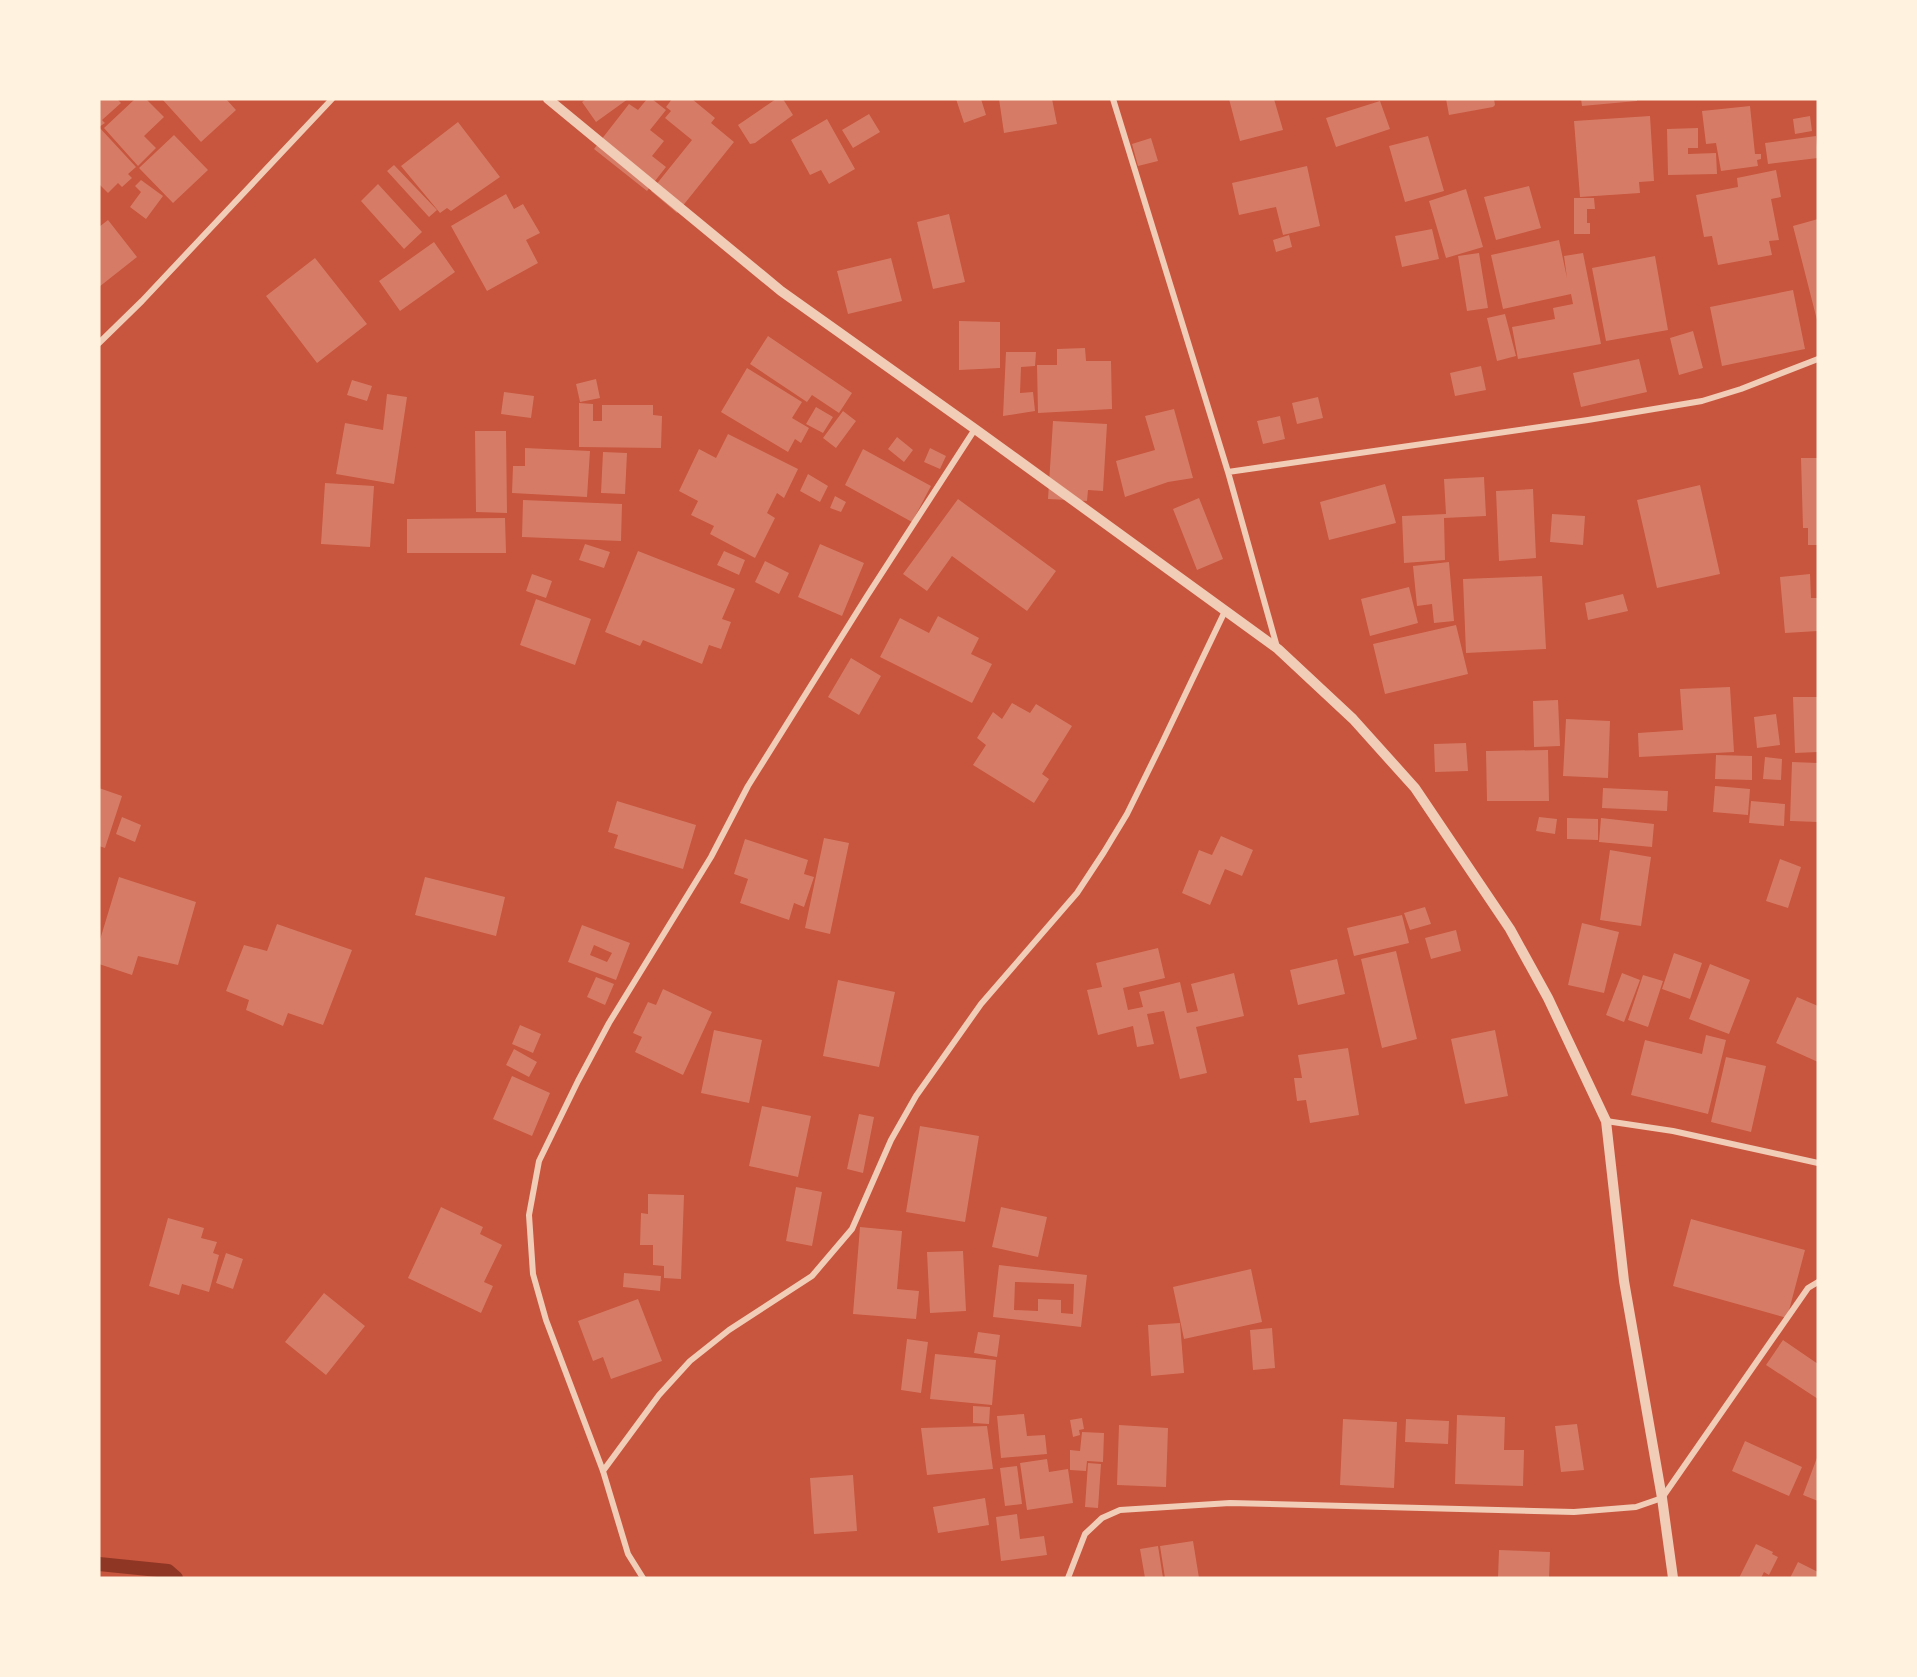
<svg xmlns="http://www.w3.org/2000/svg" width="1917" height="1677" font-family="'Archivo Narrow',sans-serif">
<rect width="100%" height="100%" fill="#c8553d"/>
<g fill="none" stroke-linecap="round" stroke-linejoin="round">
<path stroke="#8f3625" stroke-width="14" d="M99 1564 168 1571 176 1578"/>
</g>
<path fill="#d67c66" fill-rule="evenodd" d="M99 99H117L121 103 102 120 105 123 99 127 136 167 128 174 132 178 122 187 118 183 108 193 99 184Z
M135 99H146L164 117 144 136 156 148 138 166 104 128Z
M162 99H226L236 110 201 142Z
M586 99H628L596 122 582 102Z
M647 99H652L666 110 650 130 664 141 652 156 666 167 647 191 594 149 629 104 638 110Z
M672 99H692L715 118 711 123 734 142 677 213 651 191 692 140 665 118 671 111 666 107Z
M776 99H783L793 115 755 143 750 144 738 125Z
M956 99H981L986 115 964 123Z
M999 99H1052L1057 124 1004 133Z
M1229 99H1274L1283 130 1240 141Z
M1446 99H1494L1495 105 1493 107 1449 115Z
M1581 99H1637V101L1582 106Z
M1380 101 1390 129 1336 147 1326 118Z
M1750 106 1755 154H1761V159L1757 160 1758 166 1721 171 1716 143 1706 144 1702 111Z
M869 114 880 132 853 148 842 130Z
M1650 116 1654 181 1639 182 1640 193 1580 197 1574 121Z
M1810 116 1812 131 1795 134 1793 119Z
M827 119 855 169 829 184 821 170 810 175 791 140Z
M458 122 500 177 451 211 447 208 440 213 401 166Z
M1698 128V148H1688V154L1716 153 1717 174 1668 175 1667 129Z
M174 135 208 170 173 203 139 168Z
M1428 136 1444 191 1405 202 1389 146Z
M1816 136 1818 158 1768 164 1765 143Z
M1151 138 1158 161 1138 166 1132 144Z
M394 165 437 210 429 217 387 171Z
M1307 166 1320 226 1283 235 1276 207 1239 215 1232 183Z
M1776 170 1781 197 1771 199 1779 240 1769 241 1772 255 1718 265 1712 236 1704 237 1696 195 1738 187 1737 178Z
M141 180 163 196 146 219 130 207 141 192 135 186Z
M378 184 422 232 404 249 361 201Z
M1529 186 1541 228 1496 240 1484 197Z
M1466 189 1483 247 1446 258 1429 201Z
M506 194 514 209 523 204 540 233 526 240 538 263 487 291 451 226Z
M1574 198H1594L1595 209H1587V223H1590V234H1574Z
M949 214 965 282 933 289 917 222Z
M1818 219V320H1817L1793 226Z
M108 220 137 257 99 287V227Z
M1432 229 1439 259 1402 267 1395 236Z
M1289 235 1292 247 1276 252 1273 240Z
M1559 240 1567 278 1564 256 1583 253 1601 344 1518 359 1512 327 1555 319 1553 308 1573 304 1571 294 1503 309 1491 255Z
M434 242 455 272 400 311 379 281Z
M1479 253 1488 308 1467 311 1458 256Z
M1655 256 1668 330 1606 341 1592 268Z
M315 258 367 324 317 363 266 296Z
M891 258 902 301 848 314 837 271Z
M1793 290 1805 349 1722 366 1710 307Z
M1505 314 1516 356 1497 361 1487 318Z
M959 321 1000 322V368L959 370Z
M1693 331 1703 368 1679 375 1670 338Z
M768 336 852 393 839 413 812 395 807 402 750 364Z
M1085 348 1086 361H1111L1112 409 1038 413 1037 365H1057V349Z
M1006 352H1036L1035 366 1021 367 1020 393 1033 392 1035 411 1003 416Z
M1639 359 1647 392 1581 407 1573 373Z
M1481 366 1486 390 1455 396 1450 373Z
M747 368 802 402 792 418 809 428 801 443 795 439 788 452 721 412Z
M596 379 600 398 580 402 576 384Z
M352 380 372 386 367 401 347 395Z
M504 392 534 396 531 418 501 414Z
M387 394 407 397 394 484 336 474 345 423 383 430Z
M1318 397 1323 418 1297 424 1292 403Z
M579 403 593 404V421H602V405H653V415L662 416 661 448 579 447Z
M816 407 833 417 823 433 806 424Z
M1174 409 1193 478 1168 482 1125 497 1116 461 1155 450 1145 416Z
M843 411 856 421 836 448 823 438Z
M1280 416 1285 439 1263 444 1257 421Z
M1053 421 1107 424 1103 491 1088 490 1087 501 1048 499Z
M475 431H506L507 513 476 512Z
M728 434 798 469 784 498 777 493 767 513 775 518 755 558 710 534 714 526 691 515 698 501 679 491 699 449 716 458Z
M897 437 913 450 904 462 888 449Z
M525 448 590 451 587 497 512 493 513 466H525Z
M930 448 946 456 940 469 924 462Z
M863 449 931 486 912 522 845 485Z
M603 452 627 453 625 494 601 493Z
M1801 458H1818V545H1808V528H1803Z
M808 474 828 486 820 502 800 491Z
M1484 477 1486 516 1444 518 1445 560 1404 563 1402 516 1446 514 1444 479Z
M325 483 374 486 370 547 321 544Z
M1385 484 1396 523 1329 540 1320 502Z
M1700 485 1720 574 1657 588 1637 500Z
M1533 489 1536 558 1499 561 1496 491Z
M835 496 846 502 841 512 830 508Z
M1199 498 1223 559 1197 570 1173 509Z
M958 499 1056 571 1027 611 952 556 927 591 903 574Z
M523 500 622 504 621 541 522 537Z
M1552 514 1585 516 1583 545 1550 542Z
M505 518 506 553H407V519Z
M585 544 610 552 604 568 579 560Z
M820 544 864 563 842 616 798 597Z
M638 551 735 589 722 619 731 622 721 649 709 645 702 664 643 640 640 646 605 632Z
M724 551 745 560 739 575 717 565Z
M765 561 789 573 779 594 755 582Z
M1449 562 1454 621 1434 623 1432 604 1417 606 1413 566Z
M532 574 552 581 546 598 526 591Z
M1810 574 1811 598H1818V631L1785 633 1780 577Z
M1542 576 1546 649 1466 653 1463 579Z
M1409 587 1418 623 1370 636 1361 599Z
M1623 594 1628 611 1588 620 1585 603Z
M536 599 591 619 575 665 520 645Z
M938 616 979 638 971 654 992 664 972 703 880 657 900 618 929 633Z
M1456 625 1468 674 1385 694 1373 644Z
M851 658 881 676 859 715 828 697Z
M1730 687 1734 752 1639 757 1638 733 1683 730 1680 689Z
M1793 697H1818V752L1795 753Z
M1558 700 1560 746 1534 747 1533 701Z
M1012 703 1030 713 1036 704 1072 726 1042 774 1049 779 1034 803 973 765 986 745 977 738 993 712 1002 719Z
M1776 714 1780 745 1757 748 1754 717Z
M1566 719 1610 721 1608 778 1563 776Z
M1466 743 1468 771 1435 772 1434 744Z
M1548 750 1549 801H1487L1486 751Z
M1716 755 1752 756V780L1715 779Z
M1765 757 1782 759 1781 780 1763 779Z
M1792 762 1818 763V822L1790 821Z
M1715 786 1750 789 1748 815 1713 812Z
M99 788 122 796 105 848 99 846Z
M1603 788 1668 791 1667 811 1602 808Z
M617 801 696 825 683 869 614 848 618 835 608 832Z
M1751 801 1785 804 1784 826 1749 823Z
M122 817 141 825 135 842 116 834Z
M1539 817 1557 819 1555 834 1536 831Z
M1567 818 1598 819V840L1567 839Z
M1601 818 1654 824 1652 847 1599 842Z
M1221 836 1253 850 1242 876 1225 869 1210 905 1182 893 1199 850 1212 855Z
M824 838 849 843 830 934 805 928Z
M745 839 808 860 804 874 814 877 804 907 794 903 789 920 740 903 748 879 734 874Z
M1610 850 1651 857 1641 926 1600 920Z
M1780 859 1801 867 1788 908 1766 901Z
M119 877 196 902 178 965 138 956 132 975 99 964V943Z
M425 877 505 897 496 936 415 915Z
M1425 907 1431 924 1410 930 1404 913Z
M1402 915 1409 943 1354 956 1347 928Z
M1582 923 1619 932 1604 993 1568 985Z
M277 924 352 950 323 1025 288 1013 283 1026 246 1010 249 1000 226 991 244 945 267 951Z
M582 925 630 943 616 980 568 962ZM594 945 612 953 607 962 590 955Z
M1456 930 1461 951 1431 959 1425 938Z
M1158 948 1165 978 1123 988 1128 1010 1143 1007 1139 992 1180 982 1187 1013 1198 1011 1191 984 1234 973 1244 1016 1196 1027 1207 1073 1180 1079 1164 1011 1147 1014 1154 1044 1137 1047 1133 1026 1098 1035 1087 990 1102 987 1096 963Z
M1396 951 1417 1039 1382 1048 1361 959Z
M1674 953 1702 963 1690 999 1662 989Z
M1337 959 1345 994 1298 1005 1290 970Z
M1710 964 1750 980 1729 1034 1689 1019Z
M1622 973 1640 980 1624 1022 1606 1015Z
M1643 975 1663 981 1648 1027 1628 1020Z
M596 977 614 984 605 1005 587 997Z
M838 980 895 992 879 1067 823 1056Z
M663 989 712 1012 683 1075 635 1052 642 1037 633 1033 648 1002 656 1005Z
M1797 997 1818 1006V1062L1776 1043Z
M520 1025 541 1034 533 1053 512 1044Z
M714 1030 762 1040 749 1103 701 1093Z
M1495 1030 1508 1096 1465 1104 1451 1039Z
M1706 1035 1726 1040 1708 1114 1631 1095 1645 1040 1702 1054Z
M1348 1048 1359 1115 1310 1123 1306 1100 1297 1101 1294 1078H1302L1298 1055Z
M514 1049 537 1062 529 1077 506 1065Z
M1726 1057 1766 1066 1751 1132 1711 1122Z
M512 1076 550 1093 532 1136 493 1119Z
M762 1106 811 1116 798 1177 749 1166Z
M859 1114 874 1117 863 1173 847 1169Z
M920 1126 979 1136 965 1222 906 1212Z
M796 1187 822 1192 812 1246 786 1241Z
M648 1194 684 1195 681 1279 664 1278V1266L653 1265V1245H640L641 1213 648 1214Z
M441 1207 483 1227 480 1234 502 1245 484 1282 493 1286 481 1313 408 1278Z
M1001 1207 1047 1217 1038 1257 992 1247Z
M168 1218 204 1228 201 1238 217 1242 213 1253 219 1255 209 1292 182 1284 179 1295 149 1286Z
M1691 1219 1805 1250 1787 1318 1673 1286Z
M860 1227 902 1231 897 1289 919 1291 916 1319 853 1314Z
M963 1251 966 1311 930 1313 927 1252Z
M226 1253 243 1259 233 1289 216 1283Z
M999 1265 1087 1275 1081 1327 993 1317ZM1015 1282 1074 1284 1073 1314 1061 1313V1300L1038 1299V1311L1014 1310Z
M1251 1269 1262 1322 1184 1339 1173 1287Z
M624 1273 661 1276 660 1291 623 1287Z
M324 1293 365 1326 326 1375 285 1342Z
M638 1299 662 1361 611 1379 603 1357 593 1361 578 1321Z
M1180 1323 1184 1373 1151 1376 1148 1325Z
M1272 1328 1275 1368 1253 1370 1250 1330Z
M978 1332 1000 1335 997 1357 974 1353Z
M907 1339 928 1342 921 1393 901 1390Z
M1783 1340 1818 1364V1399L1766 1365Z
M935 1354 996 1360 992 1405 930 1399Z
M973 1406 990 1407 989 1424 973 1423Z
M1024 1414 1027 1436 1045 1435 1047 1454 1001 1458 997 1416Z
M1457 1415 1505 1417 1504 1450H1524L1523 1486 1455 1484Z
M1082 1418 1084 1429 1079 1430 1080 1435 1073 1437 1070 1420Z
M1343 1419 1397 1422 1394 1488 1340 1485Z
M1406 1419 1449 1421 1448 1444 1405 1442Z
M1577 1424 1584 1470 1561 1472 1555 1426Z
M1119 1425 1168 1428 1166 1487 1117 1485Z
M987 1426 993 1469 927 1475 921 1428Z
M1082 1432 1104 1433 1103 1462 1087 1461 1086 1471 1070 1470V1450L1080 1451Z
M1745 1441 1802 1467 1789 1496 1732 1471Z
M1818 1455V1501L1803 1495Z
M1047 1459 1049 1472 1068 1469 1073 1503 1027 1510 1020 1463Z
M1088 1463 1101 1464 1098 1508 1085 1507Z
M1017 1466 1022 1504 1005 1506 1000 1468Z
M853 1475 857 1531 814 1534 810 1478Z
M985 1498 989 1525 938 1533 933 1507Z
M1017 1514 1020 1539 1044 1536 1047 1555 1001 1561 996 1517Z
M1193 1541 1199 1578H1165L1160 1546Z
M1756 1544 1773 1552 1772 1554 1778 1557 1769 1575 1764 1572 1761 1578H1739Z
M1158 1546 1163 1578H1145L1140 1549Z
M1499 1550 1550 1552 1549 1578H1498Z
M1798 1562 1818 1572V1578H1790Z"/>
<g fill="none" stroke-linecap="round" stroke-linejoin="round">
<path stroke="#f1ccb7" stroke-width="6" d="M1113 99 1228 472 1277 647
M99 343 142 301 332 99
M1228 472 1588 420 1702 401 1741 389 1818 359
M1606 1121 1673 1131 1818 1163
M603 1471 659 1395 690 1361 729 1330 812 1276 852 1229 891 1140 916 1096 981 1004 1077 893 1104 852 1127 814 1162 743 1225 611
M643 1578 628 1554 603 1471 546 1320 533 1274 529 1215 539 1161 578 1081 609 1023 711 857 748 786 867 596 975 429
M1068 1578 1085 1534 1102 1518 1120 1510 1230 1503 1574 1512 1636 1507 1662 1498 1808 1288 1818 1282"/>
<path stroke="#f1ccb7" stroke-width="10" d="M548 99 781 291 975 429 1278 649 1353 719 1415 788 1510 929 1548 998 1606 1121 1624 1281 1662 1498 1673 1578"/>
</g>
<rect width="1917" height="1677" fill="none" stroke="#fff3e0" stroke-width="201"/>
</svg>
